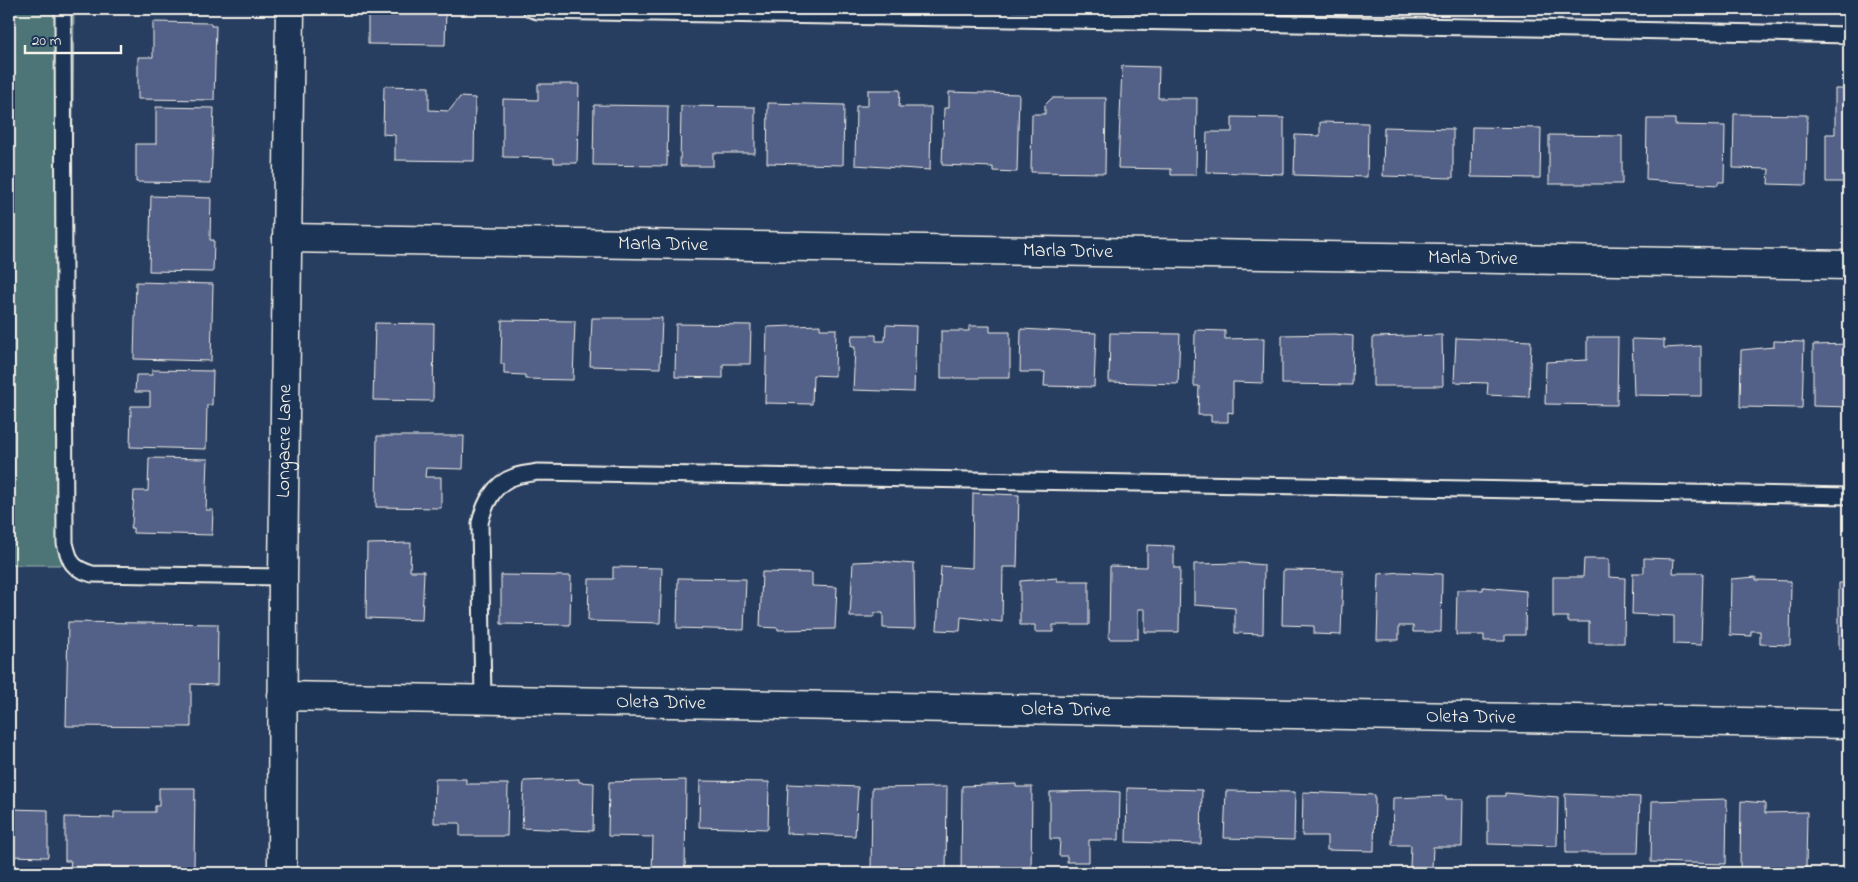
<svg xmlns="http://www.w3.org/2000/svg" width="1858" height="882" font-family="'Indie Flower',sans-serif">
<rect width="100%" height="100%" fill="#283e61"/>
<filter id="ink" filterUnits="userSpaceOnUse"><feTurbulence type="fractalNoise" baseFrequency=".02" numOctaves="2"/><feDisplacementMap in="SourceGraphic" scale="10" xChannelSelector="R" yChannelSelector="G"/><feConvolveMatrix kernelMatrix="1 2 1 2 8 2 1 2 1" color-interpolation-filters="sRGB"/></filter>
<g filter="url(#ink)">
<path fill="#4d7477" stroke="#a0b2b0" d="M9 9H74L68 565H9Z"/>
<path fill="#536188" stroke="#f4f1e8" d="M368 9H446L445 45 368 44Z
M153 22 211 23V26H216L214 100 138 99V57H153Z
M1122 66 1159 67 1158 98H1197L1196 175H1171V169L1118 168Z
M538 84H579L577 163H554V158L503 157V99L538 100Z
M384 86 429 87V110L449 111 460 97 475 98 474 161 395 160V135L383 134Z
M1835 89H1849V182H1826V134H1835Z
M868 90H900L899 107H931L930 170 855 165 856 106H868Z
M949 92 1019 94 1017 172 993 171V167L942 165 944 108H949Z
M1052 98H1106L1105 173 1031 172 1032 114H1045V105Z
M768 103 844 105 843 165 767 163Z
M594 105 668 106 667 166 593 165Z
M681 106 755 107V153H713V166H680Z
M156 107 214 108 211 183 136 182V144H156Z
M1734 114 1807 115 1806 185 1768 184 1769 169 1733 168Z
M1232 117 1284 118V174L1206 172 1207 132H1232Z
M1647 119H1675V125L1725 126 1724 182H1718V185L1646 180Z
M1320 122 1368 123 1367 177 1294 175 1295 135 1320 136Z
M1384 127 1453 129V178L1383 176Z
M1472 127 1541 128 1540 178 1471 177Z
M1549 135 1622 136V184H1549Z
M151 196 211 198 210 240H214L213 272 149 271Z
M136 282 213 284 211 361 134 359Z
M592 318H662L660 368 590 366Z
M502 320 575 321 573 380 525 379V375L504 374V364H501Z
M375 323 434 324 433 401 373 400Z
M676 324 751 325 750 364H723V378L675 377Z
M820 325V329H836L835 376 813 375 812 404 765 403 767 327Z
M886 325 916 326 914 392 853 390 855 347H851L852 335H876V341H885Z
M969 326H990V332H1010V378H941V331H969Z
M1021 329 1096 333 1094 387 1044 386 1045 372H1020Z
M1195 330 1225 331V339L1264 338 1263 383 1233 382V413L1228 412V422H1211V415H1198L1199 386H1194Z
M1110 333 1180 334 1178 384 1109 382Z
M1335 334 1353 336 1352 385 1282 384V335Z
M1442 335 1443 386H1373V337Z
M1587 337H1618L1617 405 1545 404 1546 362 1587 360Z
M1456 338 1531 341 1529 397 1487 395 1488 383 1454 382Z
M1632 339 1664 340V348L1701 346V396L1634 395Z
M1774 341 1804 342 1802 408 1740 407 1741 350 1774 347Z
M1849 344V407L1813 406V345Z
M152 370 213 371 212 405H207L206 449 130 447 131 406H150V392H135L136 375H152Z
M377 436H464L463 469 426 468 425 477H441V508L376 507Z
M149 458 208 459 206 510H213L212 535 133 533V528H130L132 524 134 491H148Z
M973 493 1019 495 1017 567H1003L1002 622 961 617 960 631 937 630 941 566 972 568Z
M411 543 410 571H424L422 620 366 618 367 544Z
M1147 545 1174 546V568H1180L1179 632H1145V609H1138V639H1109L1110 566 1147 567Z
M1644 558 1674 559 1673 573H1703L1701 645 1674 644V616L1632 614 1633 573H1644Z
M1584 559H1609V577L1625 578 1624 643H1589V622H1568V617H1553V577H1583Z
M878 561 914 564 915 629 883 628V613H874V617H850L853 562Z
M1242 563 1264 565 1263 634 1235 633V608L1194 605V564Z
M613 567 662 568 660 623 588 621 589 579H613Z
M1283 570 1343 571 1341 635 1314 634V626L1282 625Z
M762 572 812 573V586L837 587 835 629 778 630V628L760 627Z
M1401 572 1442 574 1441 632H1413V626H1399V640H1377L1379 574Z
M501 575 571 576 570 625 501 624Z
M1756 577V580L1791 581 1790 645 1760 644V631H1751V636L1730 635 1731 579Z
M678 578 746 579 744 630 677 628Z
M1057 578V581H1089V625H1053V632H1035V625H1020V581Z
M1839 583H1849V649H1839Z
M1483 587 1526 591 1525 635H1505V641H1484V635H1456L1457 590H1483Z
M68 622 218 624 217 685 191 684V727L66 726Z
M435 779H466V784H508L507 836H460V823H434Z
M579 779V782L594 783 593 831 522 828 524 781Z
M686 780 685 873H652L653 837 608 836 609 782Z
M700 781 769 782 768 829 699 827Z
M788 784 858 787 855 836 786 833Z
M1016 784V787H1032L1031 873H961L962 786Z
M947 787 946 873H871L872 788Z
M159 788H195L194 867H70L71 861H65V817L114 818V812H155V806H159Z
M1127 788 1202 790 1201 844 1126 842Z
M1106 791 1120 792 1119 840H1089V862H1067V856H1059L1060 839H1050V792Z
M1226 791 1295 792 1294 840 1224 838Z
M1303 792 1375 795 1374 851 1327 850V836H1302Z
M1505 793 1558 797 1557 846 1488 844V796H1505Z
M1565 794 1640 797 1638 853H1566Z
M1446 796V799H1463L1462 847H1433L1432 867H1410L1411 845H1392L1393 798Z
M1727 799 1726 864 1651 862 1652 801Z
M1741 801 1765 803V813L1807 812 1806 868 1740 867Z
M9 809 48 810V857L9 856Z
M1846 812H1849V869H1845Z"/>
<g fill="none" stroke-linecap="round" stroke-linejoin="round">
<g stroke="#f4f1e8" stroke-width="19">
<path id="service" d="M63 9 65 543C70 563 72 568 92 574L283 577
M531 9 538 11 1530 28 1849 35
M483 699 480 523C484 505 494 483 514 477 521 474 529 474 537 472L1849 496"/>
</g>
<g stroke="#f4f1e8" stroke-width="31">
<g id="minor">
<path id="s1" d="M287 238 1849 265"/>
<path id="s2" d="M282 696 1849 724"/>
<path id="s3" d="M282 873 283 577 290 9"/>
</g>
</g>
<use href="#service" stroke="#1d3557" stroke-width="15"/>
<use href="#minor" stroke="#1d3557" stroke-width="28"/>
</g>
</g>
<g text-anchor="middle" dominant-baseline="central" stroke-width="5" stroke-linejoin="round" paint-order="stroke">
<g font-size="20" fill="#f4f1e8" stroke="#1d3557">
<text stroke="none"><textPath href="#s1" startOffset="376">Marla Drive</textPath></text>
<text stroke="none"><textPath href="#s1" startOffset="781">Marla Drive</textPath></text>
<text stroke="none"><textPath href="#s1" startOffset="1186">Marla Drive</textPath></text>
<text stroke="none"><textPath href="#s3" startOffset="432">Longacre Lane</textPath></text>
<text stroke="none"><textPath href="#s2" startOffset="379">Oleta Drive</textPath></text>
<text stroke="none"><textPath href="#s2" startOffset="784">Oleta Drive</textPath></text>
<text stroke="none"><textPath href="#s2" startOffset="1189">Oleta Drive</textPath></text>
</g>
</g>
<rect width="1858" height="882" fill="none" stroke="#1d3557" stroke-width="30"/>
<rect x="15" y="15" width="1828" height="852" fill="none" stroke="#f4f1e8" stroke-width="2" filter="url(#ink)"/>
<path d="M25 45v8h96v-8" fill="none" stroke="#f4f1e8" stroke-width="2.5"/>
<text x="32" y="45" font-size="15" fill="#f4f1e8" stroke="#1d3557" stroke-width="4" paint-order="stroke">20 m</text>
</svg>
